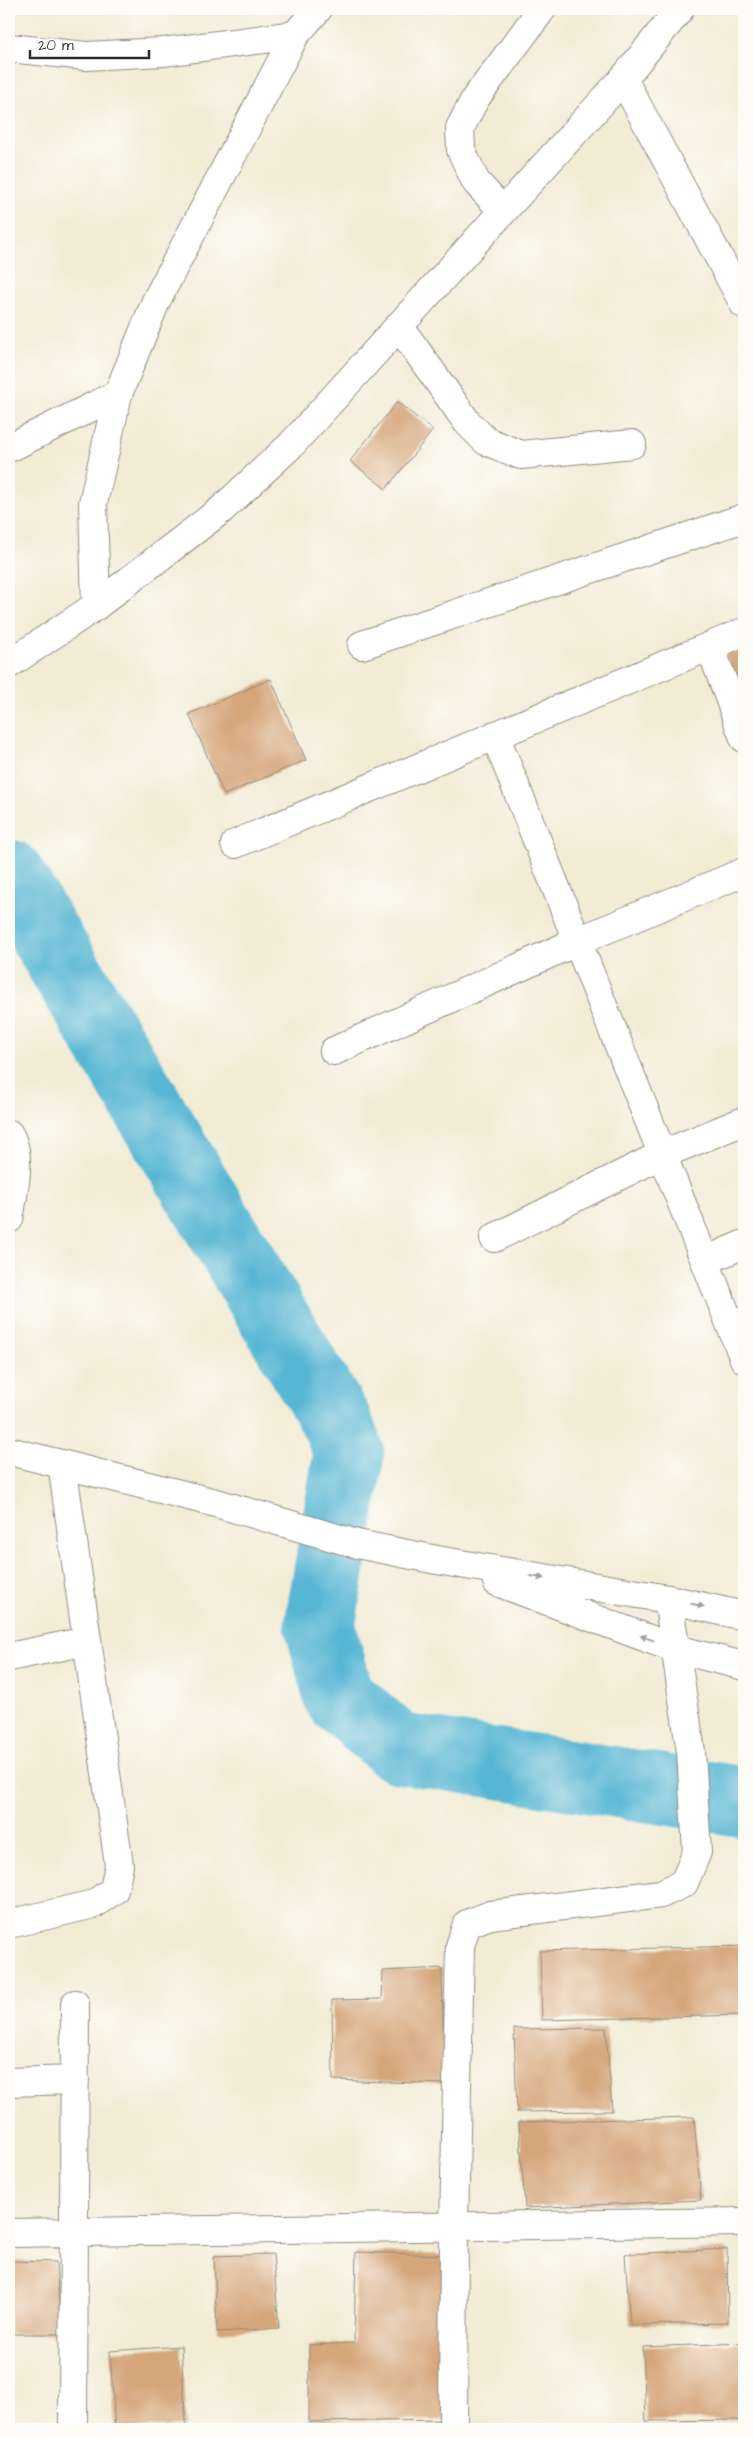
<svg xmlns="http://www.w3.org/2000/svg" width="753" height="2438" font-family="'Architects Daughter',sans-serif">
<rect width="100%" height="100%" fill="#fdfcf7"/>
<filter id="ink" filterUnits="userSpaceOnUse"><feTurbulence type="fractalNoise" baseFrequency=".02" numOctaves="2"/><feDisplacementMap in="SourceGraphic" scale="10" xChannelSelector="R" yChannelSelector="G"/><feConvolveMatrix kernelMatrix="1 2 1 2 8 2 1 2 1" color-interpolation-filters="sRGB"/></filter>
<filter id="wash" filterUnits="userSpaceOnUse"><feTurbulence type="fractalNoise" baseFrequency=".0096" numOctaves="4" result="noise"/><feDisplacementMap in="SourceGraphic" scale="20" xChannelSelector="R" yChannelSelector="G"/><feGaussianBlur stdDeviation="1.12" result="paint"/><feColorMatrix in="noise" values="0 0 0 0 0 0 0 0 0 0 0 0 0 0 0 0 0 1.4 0 .05"/><feComposite in="paint" operator="in"/></filter>
<g filter="url(#wash)">
<rect width="100%" height="100%" fill="#f2ecd5"/>
<g fill="none" stroke-linecap="round" stroke-linejoin="round">
<path stroke="#56b6d4" stroke-width="71" d="M9 875 336 1421 349 1453 320 1625 339 1697 398 1748 744 1802"/>
</g>
<g id="blocks">
<path fill="#d5a67a" d="M397 402 433 430 386 489 350 461Z
M744 646V695L725 655Z
M271 679 306 760 224 795 189 714Z
M744 1946V2015L542 2020 540 1951Z
M442 1968 444 2084 333 2080 332 2000 382 1999 383 1971Z
M606 2028 612 2111 517 2112 514 2029Z
M694 2117 701 2200 525 2208 519 2122Z
M727 2249 728 2323 630 2325 625 2254Z
M356 2252 445 2255 444 2420 309 2422V2345L354 2343Z
M273 2254 279 2328 217 2332 214 2256Z
M9 2261 56 2262 61 2334H9Z
M744 2343V2420L646 2421 643 2347Z
M181 2346 186 2426 115 2429 110 2351Z"/>
</g>
</g>
<g filter="url(#ink)">
<use href="#blocks" fill-opacity="0" stroke="#8e8c80" stroke-width="1"/>
<g fill="none" stroke-linecap="round" stroke-linejoin="round">
<g stroke="#8e8c80" stroke-width="30">
<path id="minor" d="M9 48 86 56 163 52 295 35
M623 79 744 304
M503 211 476 182 461 150 460 128 475 99 542 9
M399 326 467 422 486 441 521 455 632 444
M9 448 118 394
M96 606 93 503 118 394 156 301 295 35 318 9
M362 645 744 518
M710 646 744 738
M495 735 744 1359
M235 844 744 632
M334 1051 578 941 744 872
M9 1134C23 1156 13 1194 9 1219
M494 1238 663 1154 744 1121
M705 1261 744 1244
M9 1657 87 1641
M9 1924 94 1904 114 1890 119 1865 62 1464
M9 2082 75 2080
M9 2233 744 2222
M73 2429 75 2004
M453 2429 454 2226 460 1946 467 1924 490 1915 661 1894 684 1883 697 1852 691 1752 668 1599"/>
</g>
<g stroke="#8e8c80" stroke-width="30">
<path id="major" d="M9 664 96 606 221 510 291 445 623 79 680 9
M9 1451 216 1503 357 1544 437 1560 668 1599 744 1616
M497 1582 676 1649 744 1666"/>
</g>
<use href="#minor" stroke="#fff" stroke-width="28"/>
<use href="#major" stroke="#fff" stroke-width="28"/>
</g>
<defs><path id="oneway-solid" d="M-6-.8H1V-3.2L6.5 0L1 3.2V.8H-6Z" transform="scale(1.25)"/></defs>
<g fill="#a0a0a0">
<use href="#oneway-solid" transform="translate(537 1577) rotate(10)"/>
<use href="#oneway-solid" transform="translate(697 1605) rotate(13)"/>
<use href="#oneway-solid" transform="translate(647 1638) rotate(-160)"/>
</g>
</g>
<rect width="753" height="2438" fill="none" stroke="#fdfcf7" stroke-width="30"/>
<path d="M30 50v8h119v-8" fill="none" stroke="#2b2b2b" stroke-width="2.5"/>
<text x="38" y="50" font-size="15" fill="#2b2b2b" stroke="#fdfcf7" stroke-width="4" paint-order="stroke">20 m</text>
</svg>
